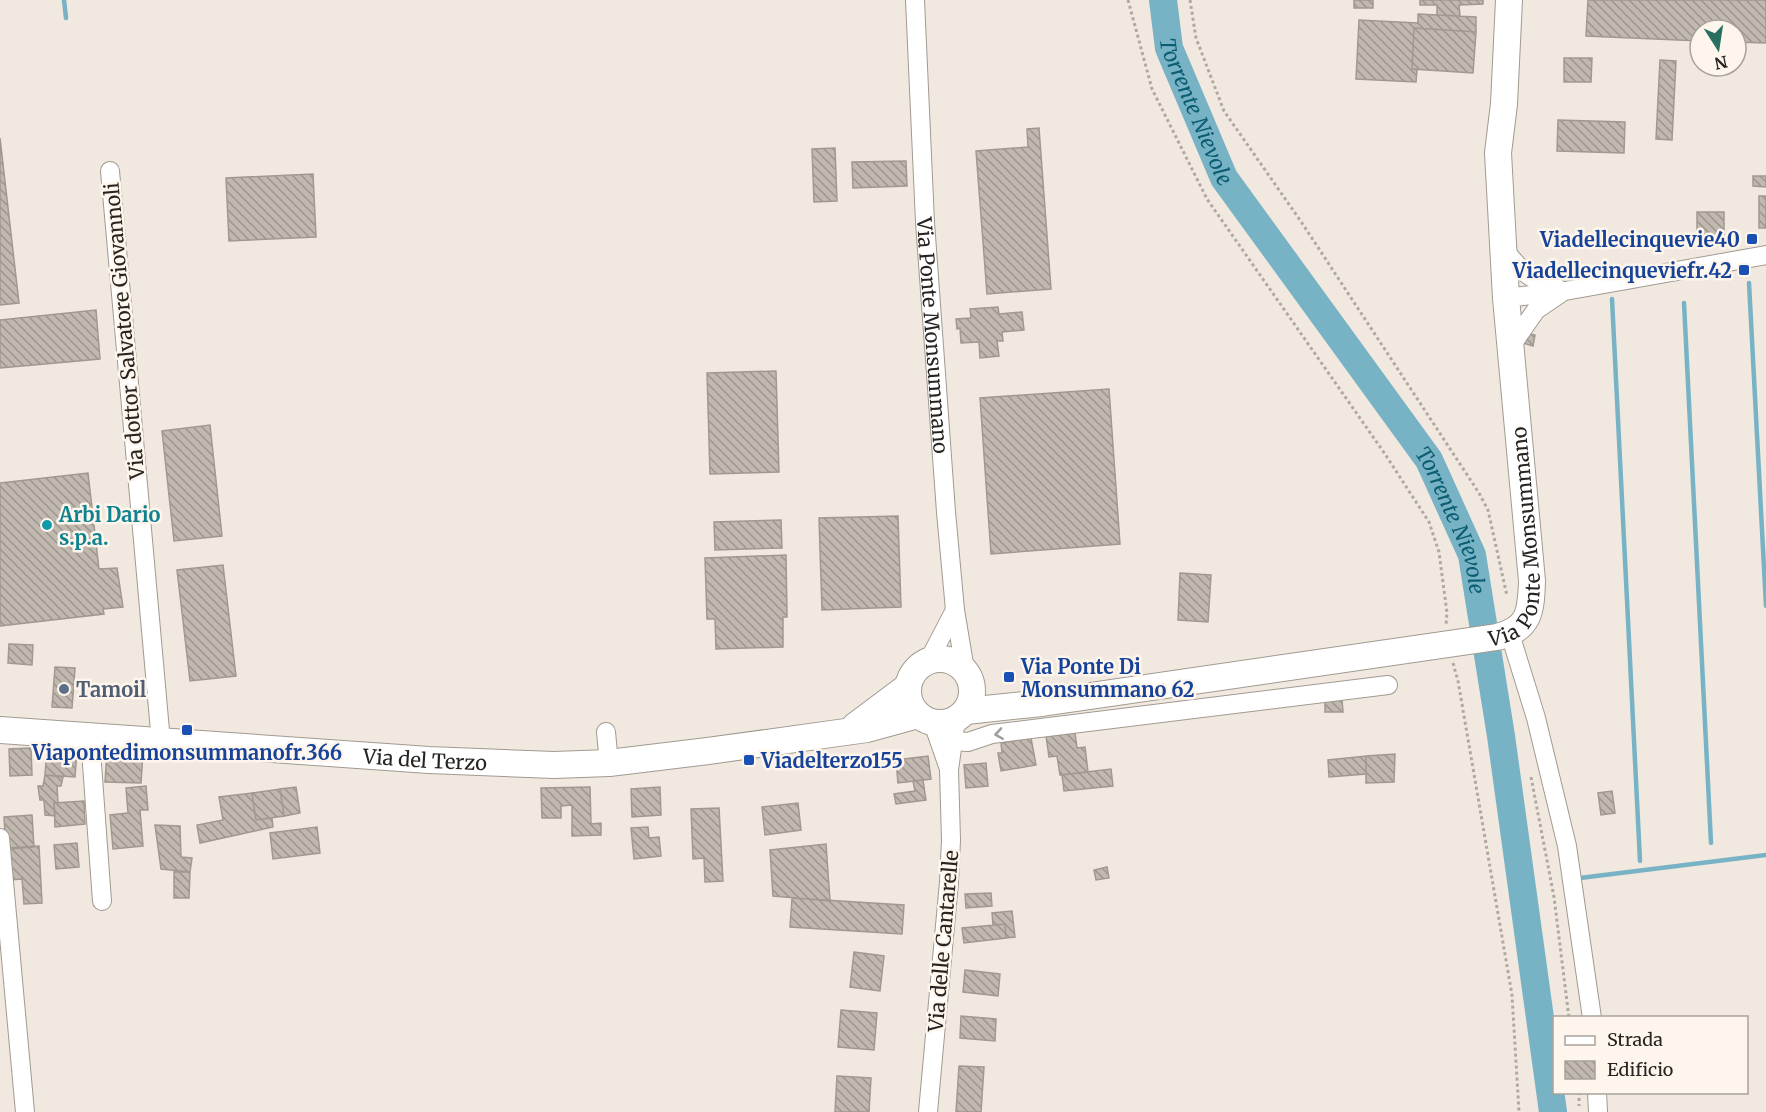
<svg xmlns="http://www.w3.org/2000/svg" width="1766" height="1112" font-family="Merriweather,serif">
<defs>
<pattern id="building-back-hatch" width="6" height="6" patternUnits="userSpaceOnUse" patternTransform="scale(1.5)"><rect width="6" height="6" fill="#c1b9b0"/><path d="M-1 5l2 2M0 0l6 6M5-1l2 2" fill="none" stroke="#9d968f"/></pattern>
</defs>
<rect width="100%" height="100%" fill="#f1e9df"/>
<g fill="none" stroke-linecap="round" stroke-linejoin="round">
<path stroke="#77b2c5" stroke-width="4.5" d="M64 0 66 18
M1749 283 1766 606
M1612 299 1640 861
M1684 303 1711 843
M1580 878 1766 855"/>
<path stroke="#77b2c5" stroke-width="28" id="s1" d="M1163 0 1169 48 1224 178 1429 460 1472 555 1501 736 1553 1112"/>
</g>
<path fill="url(#building-back-hatch)" stroke="#a19990" stroke-width="1.5" d="M1354 0H1373V8H1354Z
M1420 0H1483V4L1459 5 1460 16 1437 15V5H1420Z
M1588 0H1766V43L1736 42V30H1700V41L1586 36Z
M1418 14 1476 17V32L1414 28 1412 69 1417 70 1416 82 1356 79 1359 20 1418 23Z
M1414 28 1476 32 1473 73 1412 69Z
M1564 58H1592L1591 82H1564Z
M1660 60 1676 61 1672 140 1656 139Z
M1558 120 1625 122 1624 153 1557 151Z
M1039 128 1051 289 987 294 976 151 1028 147 1027 129Z
M0 138 19 303 0 305Z
M835 148 837 201 814 202 812 149Z
M906 161 907 186 853 188 852 162Z
M313 174 316 237 229 241 226 178Z
M1753 176H1766V187L1753 186Z
M1759 196H1766V228H1759Z
M1697 212H1724V237L1697 236Z
M998 307 999 314 1022 312 1024 330 1002 332 1003 341H997L999 356 980 358 979 342 961 343 960 328 957 329 956 319 971 318 970 309Z
M96 310 100 359 0 368V320Z
M1526 333 1535 335 1533 346 1523 343Z
M776 371 779 472 710 474 707 373Z
M1109 389 1120 544 991 554 980 398Z
M210 425 222 536 174 541 162 431Z
M88 473 99 569 117 568 123 607 103 609 104 614 0 626V483Z
M898 516 901 607 822 610 819 518Z
M781 520 782 548 715 550 714 522Z
M786 555 787 617H783V647L716 649 715 619H707L705 558Z
M223 565 236 676 190 681 177 570Z
M1180 573 1211 575 1208 622 1178 620Z
M9 644 33 645 32 665 8 663Z
M55 667 75 668 72 708 52 707Z
M1342 700 1343 712H1325V701Z
M1075 733 1077 748 1085 747 1088 772 1060 775 1057 756 1049 757 1046 736Z
M1031 738 1036 765 1001 771 998 753H1002L1001 743Z
M31 748 32 775 10 776 9 749Z
M47 749 77 751 75 777 45 775Z
M107 751 143 753 141 783 105 782Z
M1395 754 1394 782 1366 783V756Z
M928 756 931 779 898 783 896 760Z
M1366 756V774L1329 777 1328 760Z
M986 763 988 786 966 788 964 765Z
M1111 769 1113 786 1064 791 1062 775Z
M45 775 63 777 61 786H57L58 803H54L55 816 45 815 44 800H40L38 786H43Z
M923 780 926 800 896 804 894 794 915 791 913 781Z
M146 786 148 810H140L143 846 113 849 110 815 128 813 126 788Z
M296 787 300 813 284 816 280 789Z
M590 787 591 824 601 823V835L572 836V805L561 806V818H542L541 788Z
M660 787 661 815 632 817 631 789Z
M280 789 284 816 256 820 252 793Z
M1612 791 1615 813 1601 815 1598 793Z
M252 793 256 820 272 818 273 827 200 843 197 825 223 820 219 797Z
M84 801 85 824 55 827 54 803Z
M798 803 801 830 765 835 762 807Z
M719 808 723 881 705 882 704 858 693 859 691 809Z
M32 815 34 847 6 849 4 817Z
M155 825 180 826 181 857 192 858 190 872 161 869Z
M317 827 320 853 273 859 270 833Z
M648 827 649 838 659 837 661 856 634 859 631 828Z
M77 843 79 867 56 869 54 845Z
M826 844 830 901 773 896 770 850Z
M39 846 42 903 24 904 22 879 11 880 9 848Z
M1107 867 1109 878 1096 880 1094 870Z
M174 872H190L189 898H174Z
M991 893 992 906 966 908 965 894Z
M792 898 904 905 902 934 790 927Z
M1012 911 1015 937 1006 938 1005 924 993 925 992 913Z
M1005 924 1006 938 964 943 962 928Z
M854 952 884 956 880 991 850 987Z
M965 970 1000 974 998 996 963 992Z
M841 1010 877 1013 874 1050 838 1047Z
M961 1016 996 1019 995 1041 960 1038Z
M959 1066 984 1067 981 1112H956Z
M837 1076 871 1078 869 1112H835Z"/>
<g fill="none" stroke-linecap="round" stroke-linejoin="round">
<g stroke="#a19a91" stroke-width="20">
<g id="street">
<path id="s2" d="M915 0 925 222 946 512 955 610 965 670"/>
<path d="M110 171 161 742"/>
<path d="M1503 248C1521 271 1529 280 1557 288"/>
<path d="M1506 298 1565 291 1766 255"/>
<path d="M1511 346 1536 310 1561 293"/>
<path d="M1510 634 1536 718 1567 846 1592 1018"/>
<path d="M929 660 955 610"/>
<path d="M933 723 948 766"/>
<path d="M606 732 609 763"/>
<path d="M90 737 102 901"/>
<path d="M953 741 968 742 992 734 1388 685"/>
<path d="M0 838 25 1112"/>
<path d="M1597 1092 1598 1112"/>
<path d="M928 1112 949 882 951 840 949 770 956 719"/>
</g>
</g>
<g stroke="#a19a91" stroke-width="28">
<g id="secondary">
<circle cx="940" cy="691" r="32"/>
<path id="s3" d="M966 711 1042 703 1497 637C1530 629 1531 611 1532 581L1506 298 1498 153 1504 104 1509 0"/>
<path d="M855 726 907 687"/>
<path id="s4" d="M0 730 429 760 554 765 609 763 708 751 867 729 918 715"/>
</g>
</g>
<path stroke="#afa9a1" stroke-width="3" stroke-dasharray="3 3" stroke-linecap="butt" d="M1128 0 1152 89 1207 199 1385 454 1429 522 1439 552 1447 613 1446 625
M1190 0 1196 38 1224 111 1302 223 1479 493 1488 510 1507 596
M1453 663 1458 681 1512 995 1519 1112
M1531 777 1554 897 1569 1018
M1579 1092V1106"/>
<use href="#street" stroke="#fff" stroke-width="18"/>
<use href="#secondary" stroke="#fff" stroke-width="26"/>
</g>
<defs><path id="oneway-chevron" d="M-2-3.5L2.5 0L-2 3.5" fill="none" stroke-width="1.6" stroke-linecap="round" stroke-linejoin="round" transform="scale(1.5)"/></defs>
<use stroke="#9d9c9b" href="#oneway-chevron" transform="translate(999 734) rotate(171)"/>
<g fill="#1a4fb4" stroke="#fef6ec" stroke-width="2">
<rect x="1746" y="233" width="12" height="12" rx="3"/>
<rect x="1738" y="264" width="12" height="12" rx="3"/>
<rect x="1003" y="671" width="12" height="12" rx="3"/>
<rect x="181" y="724" width="12" height="12" rx="3"/>
<rect x="743" y="754" width="12" height="12" rx="3"/>
</g>
<circle fill="#0f9aa8" stroke="#fef6ec" stroke-width="2" cx="47" cy="525" r="6"/>
<circle fill="#5c6f8a" stroke="#fef6ec" stroke-width="2" cx="64" cy="689" r="6"/>
<g text-anchor="middle" dominant-baseline="central" stroke-width="5" stroke-linejoin="round" paint-order="stroke">
<g font-size="20" font-weight="bold" fill="#164399" stroke="#fef6ec" text-anchor="end">
<text x="1740" y="239">Viadellecinquevie40</text>
<text x="1732" y="270">Viadellecinqueviefr.42</text>
<text x="1021" y="666" text-anchor="start">Via Ponte Di<tspan x="1021" dy="23">Monsummano 62</tspan></text>
<text x="187" y="752" text-anchor="middle">Viapontedimonsummanofr.366</text>
<text x="761" y="760" text-anchor="start">Viadelterzo155</text>
</g>
<g font-size="20" fill="#262320" stroke="#fef6ec">
<text transform="translate(124 331) rotate(-95)">Via dottor Salvatore Giovannoli</text>
<text stroke="none"><textPath href="#s2" startOffset="336">Via Ponte Monsummano</textPath></text>
<text stroke="none"><textPath href="#s3" startOffset="646">Via Ponte Monsummano</textPath></text>
<text stroke="none"><textPath href="#s4" startOffset="426">Via del Terzo</textPath></text>
<text transform="translate(943 941) rotate(-85)">Via delle Cantarelle</text>
</g>
<g font-size="20" font-weight="bold" fill="#0d838f" stroke="#fef6ec" text-anchor="start">
<text x="59" y="514">Arbi Dario<tspan x="59" dy="23">s.p.a.</tspan></text>
</g>
<g font-size="20" font-weight="bold" fill="#4e5e75" stroke="#fef6ec" text-anchor="start">
<text x="76" y="689">Tamoil</text>
</g>
<g font-size="21" font-style="italic" fill="#0b5d71" stroke="#fef6ec">
<text stroke="none"><textPath href="#s1" startOffset="117">Torrente Nievole</textPath></text>
<text stroke="none"><textPath href="#s1" startOffset="603">Torrente Nievole</textPath></text>
</g>
</g>
<rect x="1553" y="1016" width="195" height="78" fill="#fef6ec" stroke="#a8a29a" stroke-width="1.5"/>
<rect x="1565" y="1036" width="30" height="9" fill="#ffffff" stroke="#a8a29a" stroke-width="1.5"/>
<text x="1607" y="1046" font-size="18" fill="#262320">Strada</text>
<rect x="1565" y="1061" width="30" height="18" fill="url(#building-back-hatch)" stroke="#a8a29a" stroke-width="1.5"/>
<text x="1607" y="1076" font-size="18" fill="#262320">Edificio</text>
<g transform="translate(1718 48) rotate(168)"><circle r="28" fill="#fef6ec" stroke="#a8a29a" stroke-width="1.5"/>
<path d="M0-4.5L10 22L0 15L-10 22Z" fill="#286e61"/>
<text y="-9" font-size="16" font-weight="bold" text-anchor="middle" fill="#262320">N</text>
</g>
</svg>
